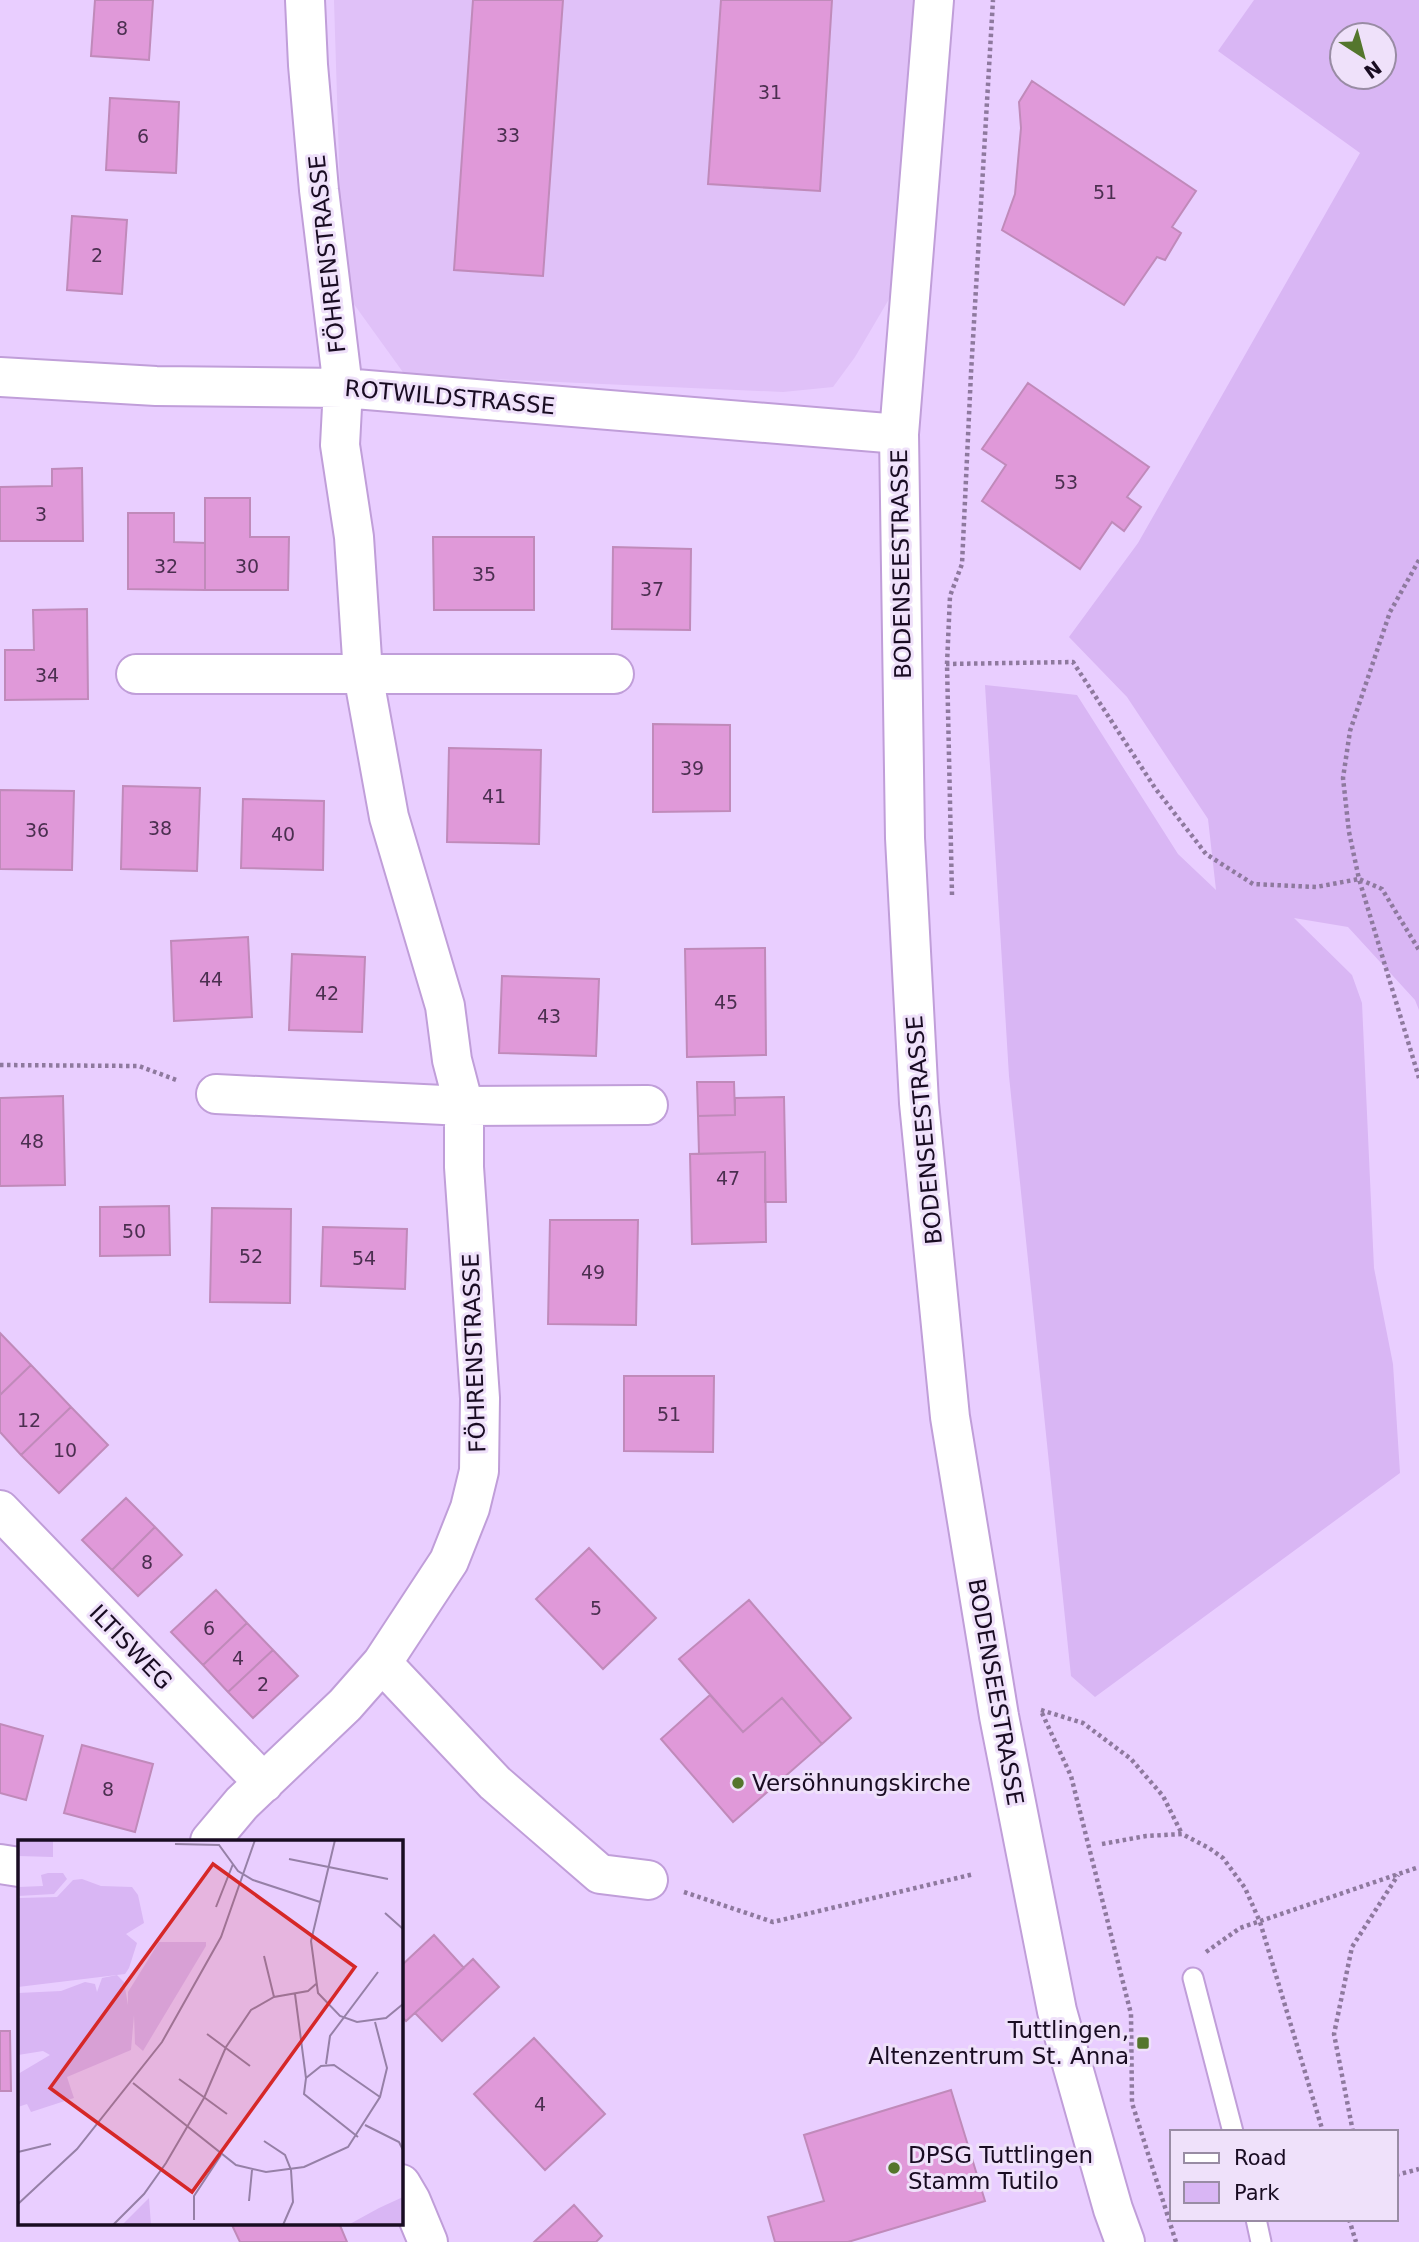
<svg xmlns="http://www.w3.org/2000/svg" width="1419" height="2242" font-family="'DejaVu Sans',sans-serif">
<rect width="100%" height="100%" fill="#e9ceff"/>
<path fill="#e0c1f8" d="M334 0H923L899 282 855 357 833 387 783 392 405 375 343 289Z"/>
<path fill="#d9b6f4" fill-rule="evenodd" d="M1254 0H1419V1010L1415 1000 1348 927 1294 918 1352 975 1362 1003 1374 1268 1393 1364 1400 1473 1095 1697 1071 1676 1009 1076 985 685 1077 695 1178 854 1216 890 1208 819 1127 697 1069 637 1138 543 1360 153 1218 51ZM1384 35V77H1342V35Z"/>
<path fill="#e099d9" stroke="#c08aba" stroke-width="2" d="M95 0H153L149 60 91 56Z
M473 0H563L543 276 454 270Z
M721 0H832L820 191 708 184Z
M1032 81 1196 191 1172 227 1181 233 1165 260 1157 257 1124 305 1002 230 1015 194 1021 128 1019 102Z
M110 98 179 102 176 173 106 170Z
M72 216 127 220 122 294 67 290Z
M1028 383 1149 467 1127 497 1141 507 1124 531 1112 522 1080 569 982 501 1006 465 982 449Z
M82 468 83 541H0V487L52 486V469Z
M205 498H250V537H289L288 590H205Z
M128 513H174V542L205 543V590L128 589Z
M433 537H534V610H434Z
M613 547 691 549 690 630 612 629Z
M87 609 88 699 5 700V650H34L33 610Z
M653 724 730 725V811L653 812Z
M449 748 541 750 539 844 447 842Z
M123 786 200 788 197 871 121 869Z
M0 790 74 791 72 870 0 869Z
M243 799 324 801 323 870 241 868Z
M248 937 252 1017 174 1021 171 941Z
M765 948 766 1055 687 1057 685 949Z
M292 954 365 957 362 1032 289 1030Z
M502 976 599 979 596 1056 499 1053Z
M697 1082H734L735 1115 698 1116Z
M63 1096 65 1185 0 1186V1098Z
M784 1097 786 1202H765V1152L699 1154 698 1116 735 1115V1098Z
M765 1152 766 1242 692 1244 690 1154Z
M169 1206 170 1255 100 1256V1207Z
M212 1208 291 1209 290 1303 210 1302Z
M550 1220H638L636 1325 548 1324Z
M323 1227 407 1229 405 1289 321 1286Z
M0 1333 31 1365 0 1395Z
M31 1365 71 1407 21 1455 0 1432V1395Z
M624 1376H714L713 1452 624 1451Z
M71 1407 108 1445 59 1493 21 1455Z
M126 1498 155 1527 112 1570 82 1540Z
M155 1527 182 1555 138 1596 112 1570Z
M589 1548 656 1618 603 1669 536 1599Z
M216 1590 247 1623 203 1665 171 1632Z
M749 1600 851 1718 822 1744 782 1698 743 1732 679 1659Z
M247 1623 273 1650 228 1692 203 1665Z
M273 1650 298 1676 253 1718 228 1692Z
M710 1695 743 1732 782 1698 822 1744 733 1822 661 1739Z
M0 1724 43 1736 26 1800 0 1793Z
M82 1745 153 1764 135 1832 64 1813Z
M434 1935 464 1968 406 2021 401 2016V1966Z
M473 1959 499 1987 442 2041 415 2013Z
M0 2031H10L11 2091H0Z
M534 2038 605 2114 545 2170 474 2094Z
M951 2090 985 2201 848 2242H775L768 2217 824 2201 804 2135Z
M574 2205 602 2236 596 2242H534Z
M231 2223H339L347 2242H240Z"/>
<g fill="none" stroke-linecap="round" stroke-linejoin="round">
<g stroke="#c09ed9" stroke-width="23">
<path id="lane" d="M1193 1978 1233 2132
M1256 2219 1261 2242"/>
</g>
<g stroke="#c09ed9" stroke-width="42">
<path id="street" d="M0 377 156 386 343 388 899 434
M136 674H614
M216 1094 464 1106 648 1105
M0 1510 264 1783
M382 1663 495 1783 600 1874 648 1880
M210 1841 242 1803 345 1705 382 1663 449 1561 470 1508 479 1471 480 1398 464 1167V1106L452 1060 445 1006 389 817 363 674 354 537 340 445 343 388 319 190 308 65 305 0
M0 1864 19 1867
M401 2184 411 2201 428 2242"/>
</g>
<g stroke="#c09ed9" stroke-width="42">
<path id="secondary" d="M934 0 899 434 905 838 919 1103 950 1417 999 1716 1057 2011 1113 2209 1125 2242"/>
</g>
<path stroke="#8e799e" stroke-width="4.5" stroke-dasharray="3.5 3.5" stroke-linecap="butt" d="M1419 560 1390 612 1350 731 1343 778 1349 832 1359 879 1382 889 1419 950
M946 664 1073 662 1155 788 1206 854 1253 884 1316 887 1359 879 1419 1078
M952 895 947 664 950 596 962 564 971 373 993 0
M0 1065 139 1066 179 1081
M1041 1710 1083 1723 1131 1759 1163 1796 1182 1834
M1042 1713 1071 1776 1131 2014 1132 2103 1176 2242
M1102 1844 1146 1836 1182 1834 1209 1848 1223 1858 1245 1888 1260 1922 1323 2132
M684 1892 773 1922 974 1874
M1206 1952 1240 1928 1419 1867
M1353 2132 1334 2034 1352 1947 1398 1875
M1396 2175 1419 2169
M1349 2219 1356 2242"/>
<use href="#lane" stroke="#fff" stroke-width="19"/>
<use href="#street" stroke="#fff" stroke-width="38"/>
<use href="#secondary" stroke="#fff" stroke-width="38"/>
</g>
<g fill="#54762d" stroke="#efe1fa" stroke-width="2.5">
<circle cx="738" cy="1783" r="7"/>
<rect x="1136" y="2036" width="14" height="14" rx="3.5"/>
<circle cx="894" cy="2168" r="7"/>
</g>
<g text-anchor="middle" dominant-baseline="central" stroke-width="6" stroke-linejoin="round" paint-order="stroke">
<g font-size="19" fill="#4b2f50">
<text x="122" y="28">8</text>
<text x="770" y="92">31</text>
<text x="508" y="135">33</text>
<text x="143" y="136">6</text>
<text x="1105" y="192">51</text>
<text x="97" y="255">2</text>
<text x="1066" y="482">53</text>
<text x="41" y="514">3</text>
<text x="166" y="566">32</text>
<text x="247" y="566">30</text>
<text x="484" y="574">35</text>
<text x="652" y="589">37</text>
<text x="47" y="675">34</text>
<text x="692" y="768">39</text>
<text x="494" y="796">41</text>
<text x="160" y="828">38</text>
<text x="37" y="830">36</text>
<text x="283" y="834">40</text>
<text x="211" y="979">44</text>
<text x="327" y="993">42</text>
<text x="726" y="1002">45</text>
<text x="549" y="1016">43</text>
<text x="32" y="1141">48</text>
<text x="728" y="1178">47</text>
<text x="134" y="1231">50</text>
<text x="251" y="1256">52</text>
<text x="364" y="1258">54</text>
<text x="593" y="1272">49</text>
<text x="669" y="1414">51</text>
<text x="29" y="1420">12</text>
<text x="65" y="1450">10</text>
<text x="147" y="1562">8</text>
<text x="596" y="1608">5</text>
<text x="209" y="1628">6</text>
<text x="238" y="1658">4</text>
<text x="263" y="1684">2</text>
<text x="108" y="1789">8</text>
<text x="540" y="2104">4</text>
</g>
<g font-size="23" fill="#190c22" stroke="#efe1fa">
<text transform="translate(327 254) rotate(-96)">FÖHRENSTRASSE</text>
<text transform="translate(450 397) rotate(5)">ROTWILDSTRASSE</text>
<text transform="translate(901 564) rotate(-91)">BODENSEESTRASSE</text>
<text transform="translate(924 1130) rotate(-95)">BODENSEESTRASSE</text>
<text transform="translate(474 1353) rotate(-92)">FÖHRENSTRASSE</text>
<text transform="translate(131 1647) rotate(46)">ILTISWEG</text>
<text transform="translate(996 1692) rotate(80)">BODENSEESTRASSE</text>
</g>
<g font-size="23" fill="#190c22" stroke="#efe1fa" text-anchor="start">
<text x="752" y="1783">Versöhnungskirche</text>
<text x="1129" y="2030" text-anchor="end">Tuttlingen,<tspan x="1129" dy="26">Altenzentrum St. Anna</tspan></text>
<text x="908" y="2155">DPSG Tuttlingen<tspan x="908" dy="26">Stamm Tutilo</tspan></text>
</g>
</g>
<g transform="translate(18 1840)">
<rect width="385" height="385" fill="#e9ceff"/>
<path d="M0 0H35V17L0 16ZM30 33H45L49 39 36 54 0 56V47L25 46 23 35ZM64 39 83 46 114 47 120 55 126 83 108 94 119 103 111 128 107 134 0 147V58L39 57 55 40ZM141 102H188V106L125 211 117 204 116 175 113 210 49 237 56 258 13 272 9 264 0 267V234L32 215 25 211 0 215V153L43 151 67 142 77 144 79 152 84 138 99 135 106 142 110 165V152ZM385 357V385H330L361 368ZM131 358 133 385H104Z" fill="#d9b6f4"/>
<path fill="none" stroke="#9680a7" stroke-width="2" d="M317 0 293 101 300 153 322 176 339 182 368 178 385 164M157 4 201 5 220 31 235 40 302 62M271 19 370 39M198 67 215 24M367 73 385 89M246 116 256 157M277 154 288 238 286 254 340 297M189 194 232 226M308 224 312 196 360 132M288 238 303 226 316 225 362 257M161 239 209 274M115 243 218 325 248 332 286 327 330 307 362 257 369 228 357 182M347 285 381 302 385 310M246 301 267 315 273 330 275 362 265 385M0 312 33 304M231 361 234 330M0 364 59 309 144 202 203 97 237 0M176 380V356L203 315M95 385 126 354 148 323 186 258 208 207 233 170 256 157 290 151 298 144"/>
<path fill="#d62828" fill-opacity="0.15" stroke="#d62828" stroke-width="3.5" d="M195 24 337 127 174 352 32 248Z"/>
<rect width="385" height="385" fill="none" stroke="#190c22" stroke-width="3.5"/>
</g>
<rect x="1170" y="2130" width="228" height="91" fill="#efe1fa" stroke="#998ca4" stroke-width="2"/>
<rect x="1184" y="2153" width="35" height="10" fill="#ffffff" stroke="#998ca4" stroke-width="2"/>
<text x="1234" y="2165" font-size="21" fill="#190c22">Road</text>
<rect x="1184" y="2182" width="35" height="21" fill="#d9b6f4" stroke="#998ca4" stroke-width="2"/>
<text x="1234" y="2200" font-size="21" fill="#190c22">Park</text>
<g transform="translate(1363 56) rotate(144)"><circle r="33" fill="#efe1fa" stroke="#998ca4" stroke-width="2"/>
<path d="M0-5L12 26L0 18L-12 26Z" fill="#54762d"/>
<text y="-10" font-size="19" font-weight="bold" text-anchor="middle" fill="#190c22">N</text>
</g>
</svg>
